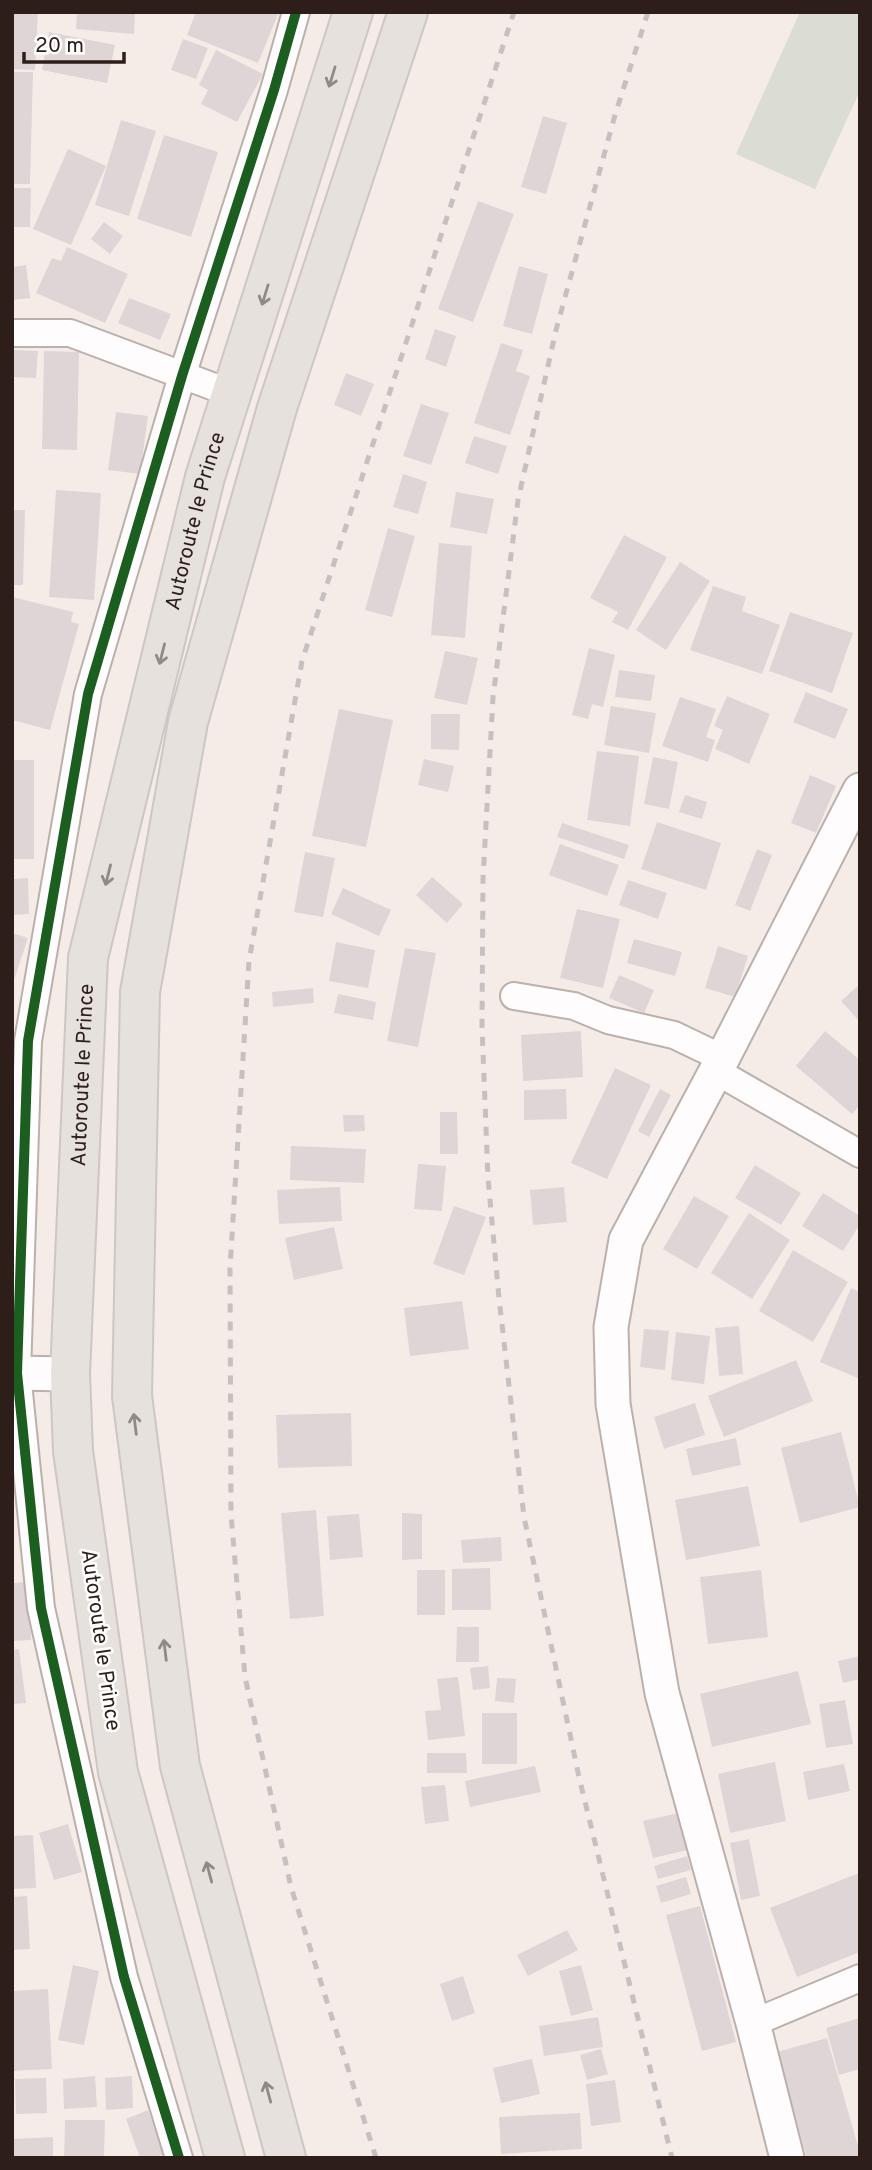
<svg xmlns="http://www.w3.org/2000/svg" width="872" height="2170" font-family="Overpass,sans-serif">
<rect width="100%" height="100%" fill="#f5ece8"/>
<path fill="#dbddd3" d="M800 12H851L860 16V91L815 189 736 154Z"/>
<path fill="#e0d5d6" d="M12 12H38L35 70 12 69Z
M77 12H135L134 34 76 29Z
M196 12H279L258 63 187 35Z
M49 32 115 45 107 83 42 70Z
M183 39 208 48 196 79 171 70Z
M216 50 263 74 237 122 201 104 208 90 199 85Z
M12 72H33L30 184H12Z
M543 116 567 123 546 194 521 187Z
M121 120 156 131 129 216 95 205Z
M164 135 218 152 191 237 137 219Z
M68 149 106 166 71 245 33 229Z
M12 188H31L30 227H12Z
M478 201 514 214 473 322 438 309Z
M104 222 123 236 110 254 91 239Z
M67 247 128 274 105 323 36 293 52 258 61 261Z
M26 265 30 298 12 300V267Z
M519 266 548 274 532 334 503 326Z
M129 298 171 314 160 340 118 323Z
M435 329 456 336 446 367 425 359Z
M501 343 523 350 516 371 530 376 510 435 474 423Z
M12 350 38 351 36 378 12 377Z
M44 351 79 352 77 450 42 449Z
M346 373 374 384 361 416 334 405Z
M421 404 449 413 431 465 403 456Z
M116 412 148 416 140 474 108 470Z
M474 436 507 446 498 474 465 463Z
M403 474 427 482 418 514 393 507Z
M56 490 101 493 94 600 49 597Z
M456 492 494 499 487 534 450 527Z
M12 510H25L23 585H12Z
M388 528 415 536 392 617 365 610Z
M624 535 667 557 628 630 612 622 618 612 590 598Z
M439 543 472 546 465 638 431 635Z
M680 562 710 581 666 650 636 630Z
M713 586 746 597 742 611 780 625 762 674 690 650Z
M12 597 73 612 71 622 79 624 50 730 12 720Z
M790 612 853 633 832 693 769 671Z
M589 648 615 655 603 707 592 704 588 719 572 715Z
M445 651 478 658 467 705 434 698Z
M619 670 655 675 651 701 615 697Z
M806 692 848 709 835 739 793 722Z
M727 696 770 714 749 764 715 749 723 730 714 726Z
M680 697 716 709 706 737 715 740 708 762 662 746Z
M611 706 656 713 649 753 604 745Z
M339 709 393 720 366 847 312 836Z
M431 714H460L459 750 431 749Z
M597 751 639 756 630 826 587 820Z
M653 757 678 762 669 809 644 804Z
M424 759 454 766 448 792 418 785Z
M12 760H34V859H12Z
M810 775 836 786 816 833 791 823Z
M685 795 707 802 702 819 679 812Z
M657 822 721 843 706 890 641 869Z
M562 823 629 845 624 859 557 837Z
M560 844 619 865 607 896 549 875Z
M757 849 772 855 750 911 735 905Z
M305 852 335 858 323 917 294 912Z
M432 877 463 904 447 923 416 895Z
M28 878 29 914 12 915V879Z
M628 880 667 893 658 919 619 905Z
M343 888 391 910 379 936 331 914Z
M577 909 620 919 603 988 560 978Z
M12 933 28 938 13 983H12Z
M634 939 682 952 675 976 627 963Z
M336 942 375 950 368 988 329 981Z
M718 946 748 956 735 997 705 988Z
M405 948 436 953 418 1047 387 1041Z
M619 975 654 990 644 1013 609 998Z
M860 984V1022L841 1001Z
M313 988 314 1003 273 1007 272 992Z
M338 994 376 1002 373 1020 334 1013Z
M581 1031 583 1077 523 1081 521 1035Z
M825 1031 860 1060V1105L852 1114 796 1066Z
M615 1068 651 1085 607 1179 571 1163Z
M566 1089 567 1119 524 1120V1090Z
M660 1089 671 1095 649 1137 638 1131Z
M440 1112H457L458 1154H440Z
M343 1115H364L365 1131 344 1132Z
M291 1146 366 1149 364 1183 290 1180Z
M418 1164 446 1166 442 1211 414 1209Z
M755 1165 801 1193 781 1225 735 1198Z
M340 1187 342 1221 279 1224 277 1190Z
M564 1187 567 1222 533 1225 530 1190Z
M823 1193 860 1216V1224L843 1251 802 1226Z
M694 1196 729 1216 697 1269 663 1249Z
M454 1206 486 1217 464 1275 433 1264Z
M749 1213 790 1240 752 1299 711 1273Z
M334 1227 343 1269 294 1280 285 1238Z
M793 1250 848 1282 813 1342 759 1311Z
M851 1288 860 1292V1379L820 1362Z
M462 1301 469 1349 410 1356 404 1308Z
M739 1326 743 1374 719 1376 715 1328Z
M644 1329 669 1331 665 1370 640 1367Z
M676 1332 710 1336 704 1384 671 1380Z
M796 1360 813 1401 724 1437 708 1396Z
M695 1403 705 1435 664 1449 654 1417Z
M351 1413 352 1466 278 1468 276 1415Z
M841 1432 860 1507 800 1523 781 1448Z
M736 1438 741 1465 692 1476 686 1449Z
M748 1486 760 1546 686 1560 675 1500Z
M316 1510 324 1616 290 1619 281 1513Z
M402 1513 422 1514V1559L402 1560Z
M359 1514 363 1557 330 1560 327 1516Z
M501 1537 502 1561 463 1563 461 1540Z
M490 1568 491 1610H452V1569Z
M417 1570H445V1615H417Z
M761 1570 768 1637 708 1644 700 1577Z
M29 1582 31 1640 12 1641V1583Z
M457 1627H479V1662H456Z
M19 1649 26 1703 12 1704V1650Z
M860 1656V1679L843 1683 838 1661Z
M488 1666 490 1688 473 1690 470 1668Z
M798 1671 811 1724 712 1747 700 1694Z
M458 1677 465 1736 428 1740 425 1711 441 1710 437 1679Z
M497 1678 516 1679 514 1703 495 1701Z
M845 1700 853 1744 826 1748 819 1704Z
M482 1713H517V1764H482Z
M427 1753H466L467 1773H427Z
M775 1762 786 1821 730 1833 718 1774Z
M844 1764 850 1791 808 1800 803 1772Z
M535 1766 541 1792 470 1807 465 1781Z
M445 1785 449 1821 425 1824 421 1787Z
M679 1813 688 1850 653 1858 643 1821Z
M68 1824 82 1872 54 1880 39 1833Z
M33 1835 36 1888 12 1889V1836Z
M749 1839 760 1896 741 1900 730 1843Z
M687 1856 691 1870 658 1879 654 1866Z
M859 1873 860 1952 797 1977 770 1908Z
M686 1877 691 1894 661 1903 656 1886Z
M27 1896 30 1949 12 1950V1897Z
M700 1906 736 2042 702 2051 666 1915Z
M567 1930 578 1950 528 1976 517 1955Z
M73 1965 99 1971 84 2045 58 2040Z
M581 1965 593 2010 571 2016 559 1971Z
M463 1976 475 2013 452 2021 440 1984Z
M48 1989 52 2069 12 2071V1991Z
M598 2017 603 2047 544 2056 539 2026Z
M860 2018V2069L839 2075 826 2028Z
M827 2038 860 2153V2158H807L777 2052Z
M601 2049 608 2074 587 2080 580 2055Z
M532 2059 540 2094 501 2103 493 2068Z
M95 2076 97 2107 64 2109 63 2079Z
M132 2076 133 2108 106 2110 105 2078Z
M46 2078 47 2113 16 2114 15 2079Z
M615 2080 621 2122 591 2126 586 2084Z
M148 2110 164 2154 154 2158H140L126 2119Z
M580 2113 582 2149 501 2154 499 2117Z
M65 2120H105L104 2158H64Z
M53 2137V2158H13L12 2139Z"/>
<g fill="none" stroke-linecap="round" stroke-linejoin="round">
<g stroke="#bbb0ac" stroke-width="30">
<path id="minor" d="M12 333H70L233 394
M514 996 574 1006 608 1020 674 1035 722 1058
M716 1071 860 1154
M753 2023 860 1978
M179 2158 124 1977 41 1608 17 1373 28 1041 88 694 182 376 274 90 296 12"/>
</g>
<g stroke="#bbb0ac" stroke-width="37">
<path id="tertiary" d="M12 1373 70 1374
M787 2158 753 2023 662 1693 613 1404 611 1327 626 1240 716 1071 860 790"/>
</g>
<g stroke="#cdc6c5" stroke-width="42">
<g id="primary">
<path id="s1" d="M225 2158 118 1772 73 1451 70 1374 88 958 205 477 353 12"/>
<path d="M286 2158 180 1766 132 1396 140 992 188 722 277 408 408 12"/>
</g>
</g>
<use href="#minor" stroke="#fefcfc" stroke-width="26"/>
<use href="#tertiary" stroke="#fefcfc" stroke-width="33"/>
<use href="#primary" stroke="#e6e1dc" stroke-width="38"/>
<path stroke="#c4c1c0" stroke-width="5" stroke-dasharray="9 9" stroke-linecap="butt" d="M648 12 615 115 556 330 518 500 493 697 483 879 482 1026 488 1178 499 1298 524 1517 579 1777 672 2158
M376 2158 291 1887 245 1677 231 1514 230 1268 249 961 302 661 514 12"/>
<g stroke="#fff" stroke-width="15">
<path id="cycleway" d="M179 2158 124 1977 41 1608 17 1373 28 1041 88 694 182 376 274 90 296 12"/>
</g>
<use href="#cycleway" stroke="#1b5e20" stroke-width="10"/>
</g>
<defs><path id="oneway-shaft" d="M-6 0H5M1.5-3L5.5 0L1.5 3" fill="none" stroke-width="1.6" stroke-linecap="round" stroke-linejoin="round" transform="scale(1.75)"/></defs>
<g stroke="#938984">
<use href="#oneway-shaft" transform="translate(332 77) rotate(107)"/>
<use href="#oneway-shaft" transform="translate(265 295) rotate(107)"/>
<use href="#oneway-shaft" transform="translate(162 654) rotate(104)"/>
<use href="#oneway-shaft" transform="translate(108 875) rotate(104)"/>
<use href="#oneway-shaft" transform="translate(135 1424) rotate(-97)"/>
<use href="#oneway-shaft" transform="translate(165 1650) rotate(-97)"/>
<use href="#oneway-shaft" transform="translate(209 1872) rotate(-105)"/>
<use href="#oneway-shaft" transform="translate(268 2092) rotate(-105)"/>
</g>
<g text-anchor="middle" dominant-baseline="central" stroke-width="5" stroke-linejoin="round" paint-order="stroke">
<g font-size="21" fill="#2d1e19" stroke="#fff">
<text stroke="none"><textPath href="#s1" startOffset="1668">Autoroute le Prince</textPath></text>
<text stroke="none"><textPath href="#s1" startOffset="1101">Autoroute le Prince</textPath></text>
<text transform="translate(100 1640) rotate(82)">Autoroute le Prince</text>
</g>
</g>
<rect width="872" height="2170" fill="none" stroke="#2d1e19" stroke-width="28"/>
<path d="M24 52v10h100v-10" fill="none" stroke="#2d1e19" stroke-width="3.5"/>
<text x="35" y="52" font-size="21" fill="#2d1e19" stroke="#ffffff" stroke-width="5" paint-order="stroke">20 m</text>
</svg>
